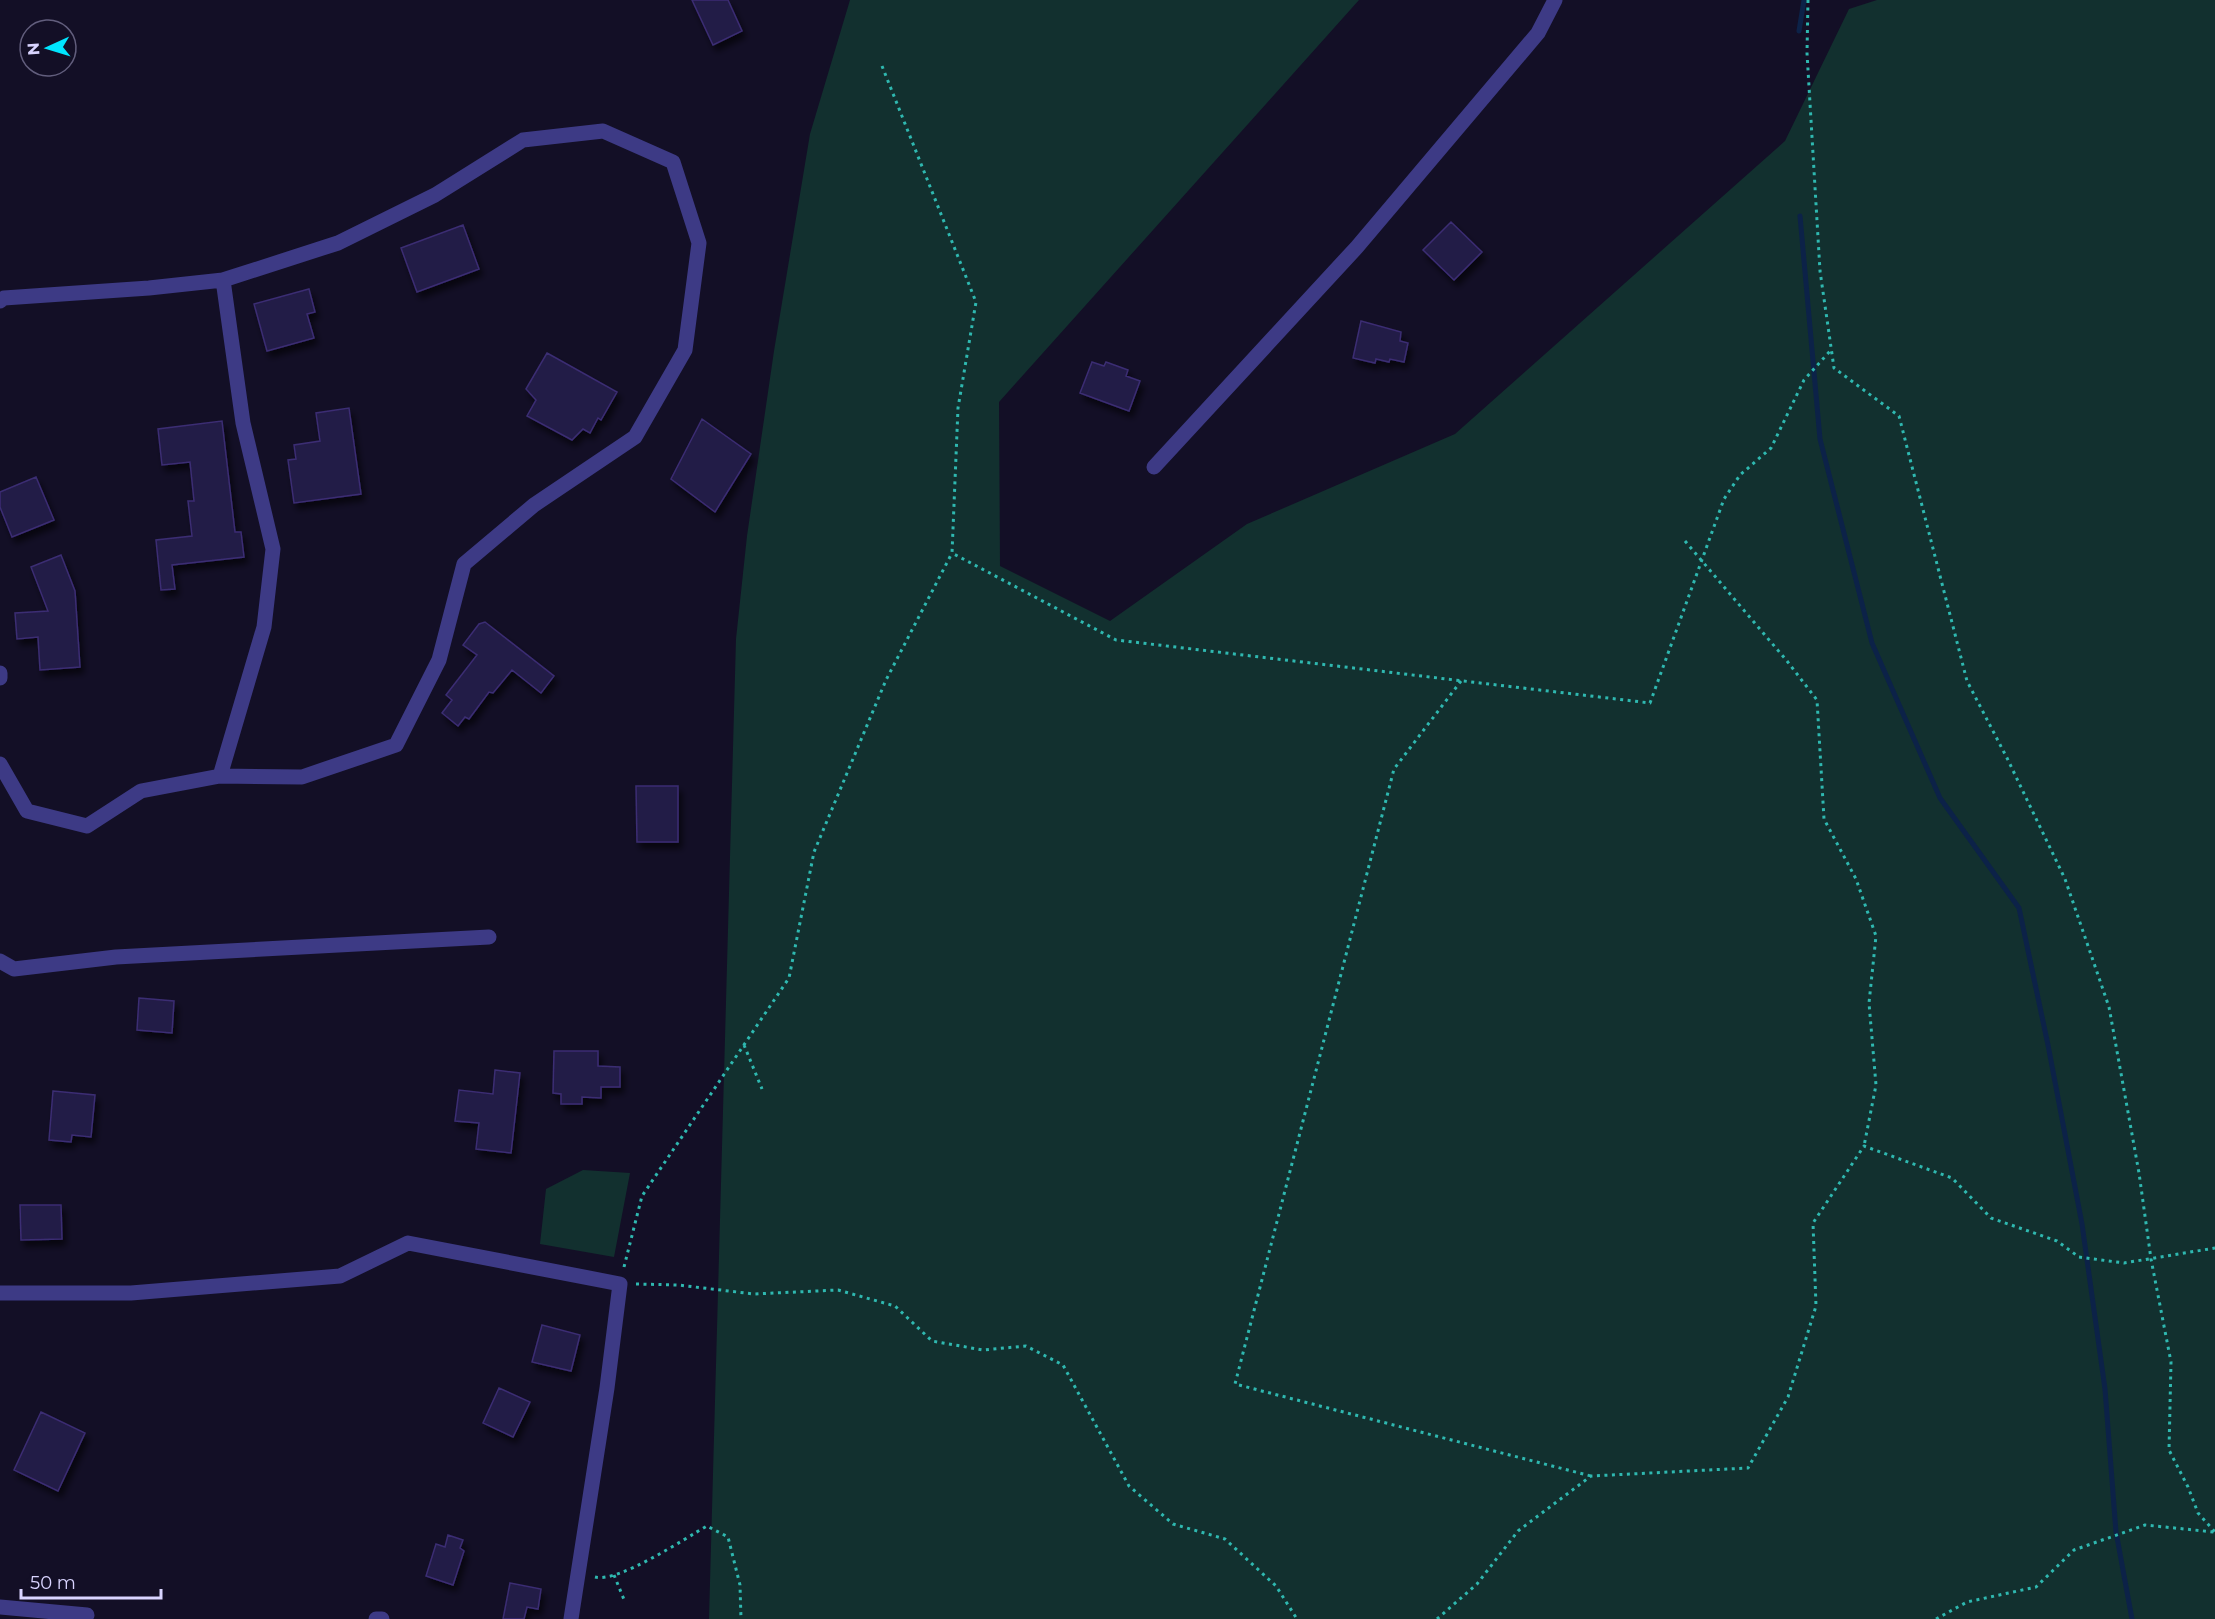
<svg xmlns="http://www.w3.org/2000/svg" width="2215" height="1619" font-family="Montserrat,sans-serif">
<defs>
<filter id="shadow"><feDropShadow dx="3.5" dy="6" stdDeviation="3" flood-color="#0009"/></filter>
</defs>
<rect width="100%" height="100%" fill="#130f26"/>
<path fill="#12302f" d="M850 0H1359L999 402 1000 566 1110 621 1247 524 1455 434 1785 141 1849 9 1877 0H2215V1619H709L736 639 747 536 774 351 810 134Z
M583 1170 630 1173 614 1257 540 1244 546 1189Z"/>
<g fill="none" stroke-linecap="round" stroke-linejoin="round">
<path stroke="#0c2248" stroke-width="5" d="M1799 31 1804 0
M1800 216 1820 439 1872 643 1940 798 2019 908 2048 1045 2082 1224 2105 1389 2116 1532 2132 1619"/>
</g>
<path fill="#241b47" stroke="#3b2d73" stroke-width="1.5" filter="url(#shadow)" d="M692 0H728L742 31 713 45Z
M1451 222 1482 252 1454 280 1423 250Z
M463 225 479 269 417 292 401 248Z
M309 289 315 312 307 314 314 338 267 351 254 304Z
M1361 321 1401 332 1400 341 1408 343 1404 362 1390 359 1389 362 1376 359 1375 363 1353 358Z
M547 353 617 392 601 420 598 418 590 433 583 429 572 440 527 416 536 400 526 389Z
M1092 362 1104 366 1106 362 1128 370 1126 376 1140 381 1129 411 1080 393Z
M349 408 361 494 294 503 288 460 296 459 294 445 320 441 316 413Z
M702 419 751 454 715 512 671 479Z
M222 421 235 532H241L244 557 172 565 175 589 161 590 156 540 192 536 188 501H194L190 462 162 465 158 429Z
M36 477 54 520 12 537 0 507V492Z
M61 555 75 591 80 667 40 670 38 637 17 639 15 613 48 611 31 567Z
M485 622 554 676 541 693 512 670 493 693 489 692 469 719 465 717 458 726 442 713 452 700 446 695 477 655 463 645 479 624Z
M636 786H678V842H637Z
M139 998 174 1001 172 1033 137 1030Z
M554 1051H598V1066L620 1067V1087H601V1098L582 1097V1104H561V1094L553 1093Z
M495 1070 520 1073 511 1153 476 1149 479 1123 455 1121 459 1090 493 1094Z
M53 1091 95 1095 91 1137 72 1135 71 1142 49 1140Z
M20 1205H61L62 1239 21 1240Z
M542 1325 580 1335 571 1371 532 1362Z
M499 1388 530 1402 513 1437 483 1423Z
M41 1412 85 1433 58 1491 14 1470Z
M448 1535 463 1540 460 1548 464 1551 453 1585 426 1576 436 1544 445 1547Z
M510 1583 541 1589 538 1609 527 1607 524 1619H503Z"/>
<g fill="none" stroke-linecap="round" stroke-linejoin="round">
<path stroke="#2fb8b0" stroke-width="3" stroke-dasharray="3 4.5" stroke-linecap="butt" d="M1808 0 1807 53 1820 271 1834 368 1899 416 1967 681 2007 758 2065 879 2109 1007 2139 1173 2151 1259 2171 1362 2169 1450 2188 1487 2198 1513 2215 1532
M882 66 976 302 958 408 952 553 1116 640 1650 703 1724 499 1740 475 1771 448 1804 380 1831 350
M1685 541 1787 661 1817 700 1824 819 1856 879 1876 936 1869 1003 1876 1085 1864 1146
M1461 681 1394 769 1235 1384 1591 1476
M744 1045 762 1089
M624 1267 642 1196 789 978 814 852 886 680 952 553
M636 1284 678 1285 754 1294 838 1290 895 1306 932 1341 983 1350 1026 1346 1063 1365 1129 1486 1173 1524 1225 1539 1276 1586 1297 1619
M614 1575 625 1602
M595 1577C618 1583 684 1539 707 1526L728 1537 740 1585 741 1619
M1437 1619 1477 1584 1518 1531 1591 1476 1748 1468 1788 1397 1816 1306 1813 1223 1864 1146 1952 1178 1991 1218 2057 1241 2079 1257 2124 1263 2215 1248
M1936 1619 1967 1602 2036 1587 2074 1550 2145 1525 2214 1532"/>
<path stroke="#3d3a85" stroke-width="15" d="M0 301 4 298 149 288 223 280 338 243 435 195 523 140 603 131 673 162 699 243 685 350 635 437 534 505 464 564 439 660 396 745 302 777 220 776 141 791 87 826 27 811 0 764
M1154 467 1357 247 1538 33 1555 0
M0 673V678
M220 776 264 627 273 549 243 423 223 280
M0 961 14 969 116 957 489 937
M0 1293H131L340 1276 408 1243 620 1284 607 1388 571 1619
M0 1607 87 1615
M376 1619H382"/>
</g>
<g transform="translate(48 48) rotate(266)"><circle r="28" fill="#130f26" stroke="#625e7d" stroke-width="1.5"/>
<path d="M0-4.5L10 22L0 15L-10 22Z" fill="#00e5ff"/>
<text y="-9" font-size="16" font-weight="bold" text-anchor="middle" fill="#d9d4ff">N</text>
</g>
<path d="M21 1589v9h140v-9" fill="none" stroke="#d9d4ff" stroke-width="3"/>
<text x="30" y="1589" font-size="18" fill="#d9d4ff" stroke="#130f26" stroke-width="4.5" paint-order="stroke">50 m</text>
</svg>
